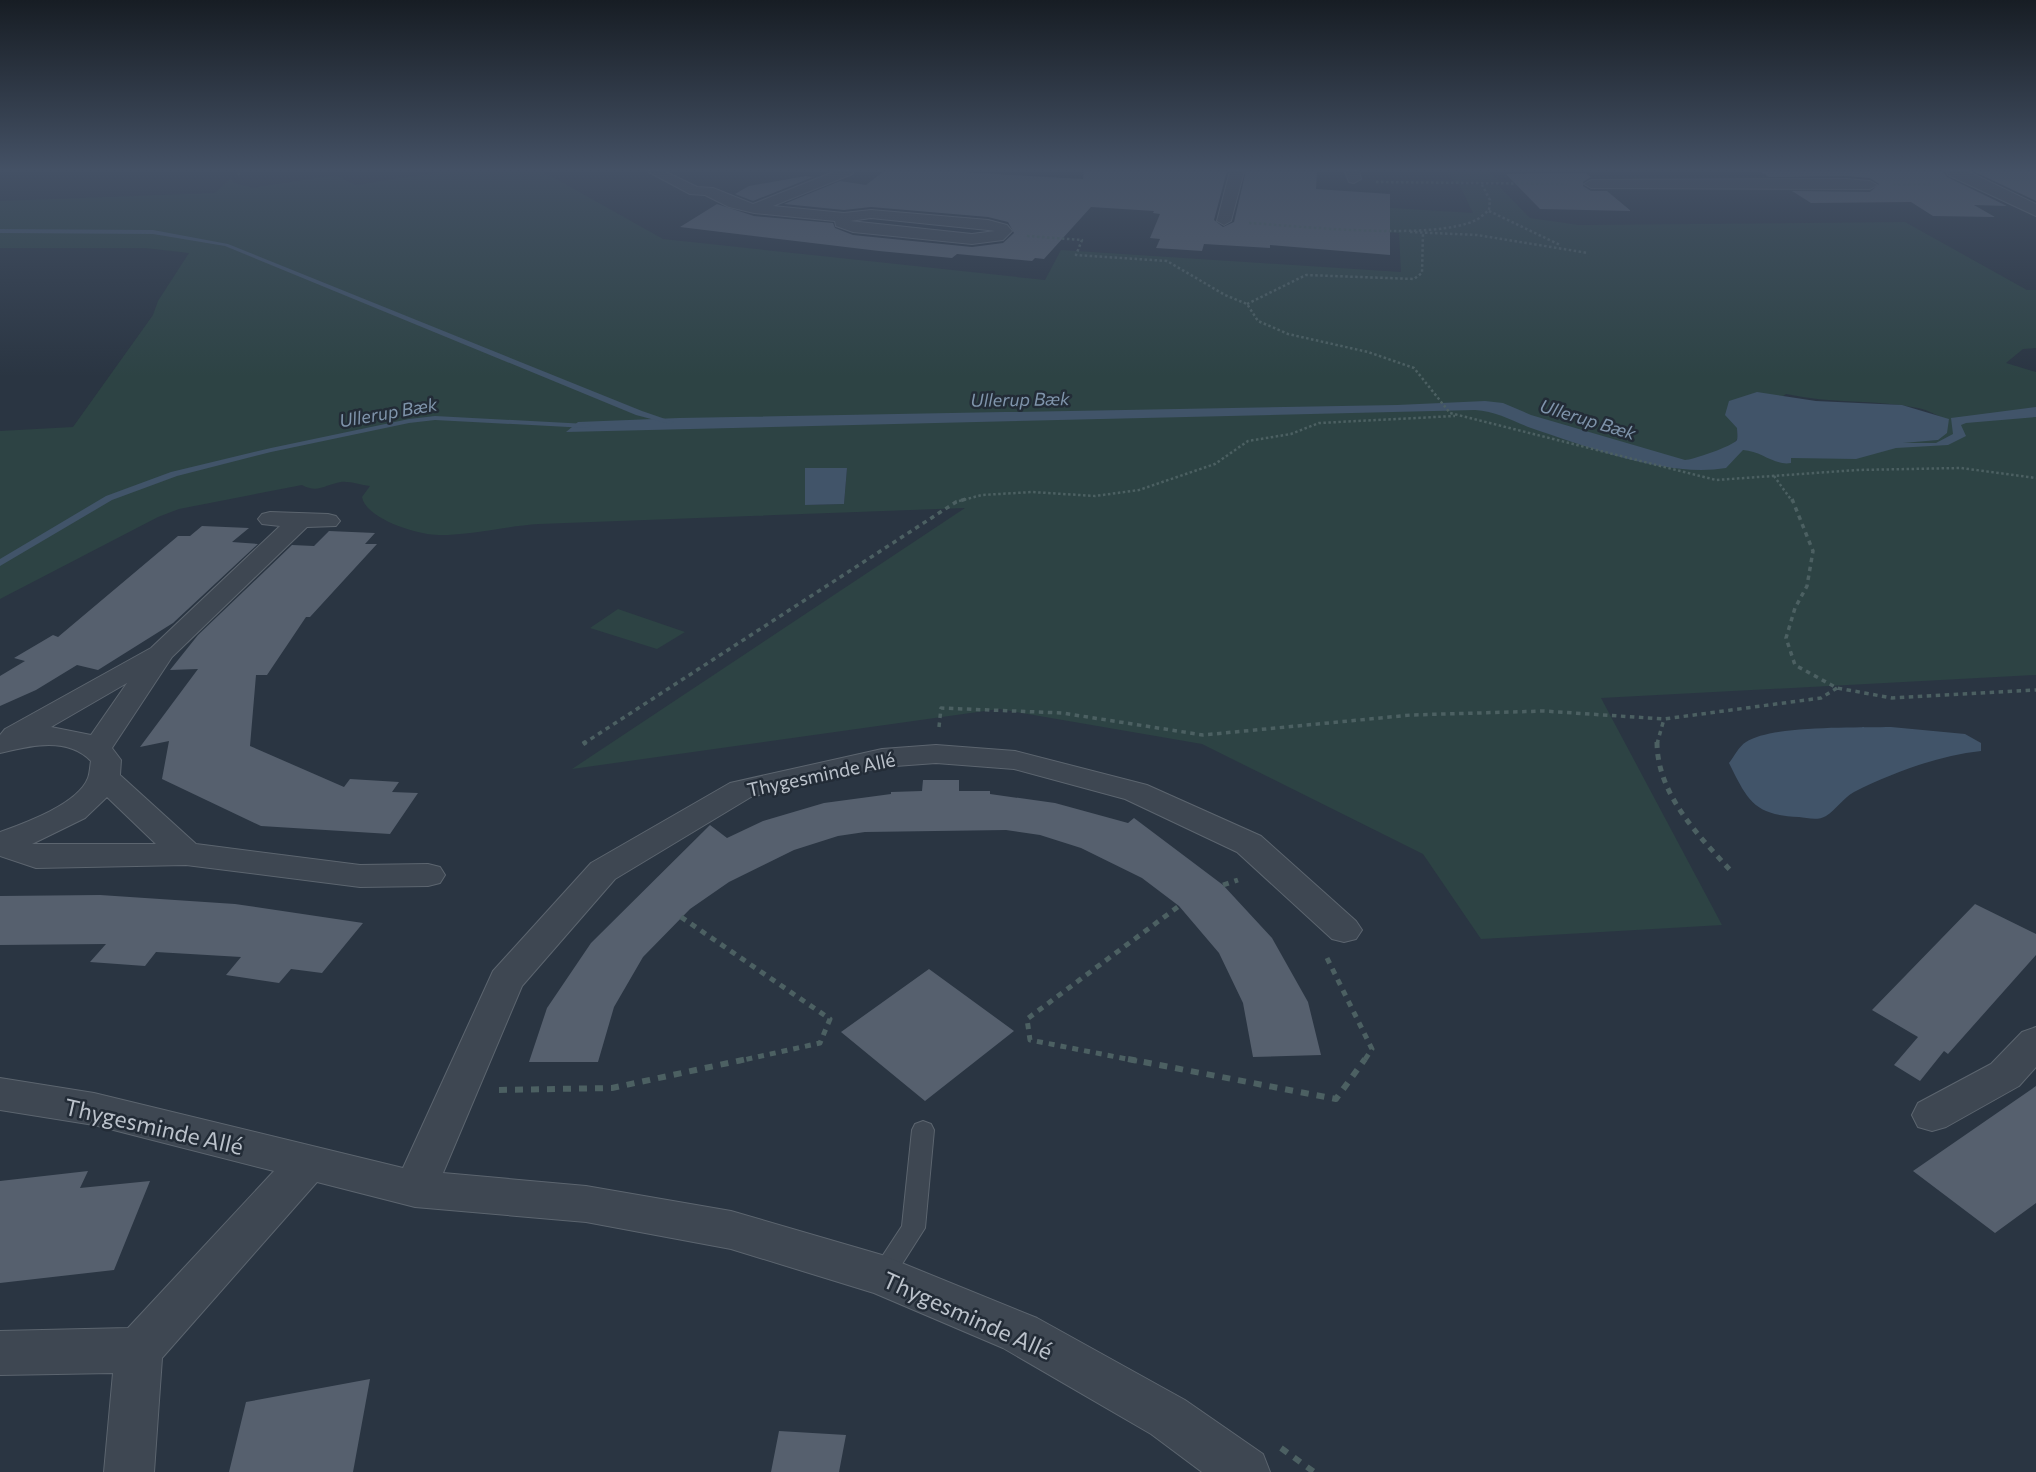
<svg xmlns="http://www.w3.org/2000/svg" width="2036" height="1472" font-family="Commissioner,sans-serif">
<rect width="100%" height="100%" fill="#2a3542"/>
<path fill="#2d4344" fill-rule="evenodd" d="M446 171H542L663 239 1045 280 1061 250 1401 272 1399 233 1359 230 1361 206 1473 213 1459 184 1498 185 1530 218 1579 225 1905 222 2027 290H2036V348L2023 349 2006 363 2036 372V675L1601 698 1722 925 1481 939 1423 854 1202 744 999 709 572 769 965 508C823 513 681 519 539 524 506 526 472 535 439 535 418 535 366 519 362 497L370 486C361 485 349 481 341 482 326 484 318 494 302 485L179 509 158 517 0 599V431L73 427 153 315 158 301 189 253 145 248H0V201L215 193 231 178 234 183 253 188 335 175 356 185ZM1786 394C1830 404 1874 399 1918 408 1929 410 1939 417 1949 420L1938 440 1882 443 1864 449 1731 447 1738 438 1737 428ZM806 468H847L844 504 805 505Z
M1448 171H1490L1501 183H1455Z
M618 609 685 632 657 649 590 628Z"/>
<path fill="#415469" d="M1757 392 1816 401 1902 405 1949 419 1947 433 1938 440 1903 443H1936L1953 434 1951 418 2036 407V417L1966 423 1961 425 1966 436 1948 445 1896 448 1856 459 1791 458V463C1774 466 1762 451 1743 450L1726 468C1667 478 1588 447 1531 428 1512 421 1496 411 1475 410L566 432 578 422 679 418 1397 405 1485 401 1503 403 1531 415 1685 460C1692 460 1733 446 1737 440 1738 437 1737 431 1737 428L1725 415 1729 401Z
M805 468H847L844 504 805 505Z
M1891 727 1965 734 1981 743V751C1937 756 1894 772 1854 792 1843 798 1836 810 1826 816 1818 821 1807 818 1799 817 1754 815 1748 801 1729 763 1734 757 1739 746 1746 742 1772 725 1857 728 1891 727Z"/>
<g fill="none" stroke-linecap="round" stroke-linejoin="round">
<path fill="#415469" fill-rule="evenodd" d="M0 229 153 230 228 244 642 411 674 422 670 424 636 415 225 246 153 234 0 233Z
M435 416 587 424 591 426 587 428 435 420 409 423 271 452 177 476 112 500 0 566V559L106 496 171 472 271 448 409 419Z"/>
</g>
<path fill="#56606e" d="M884 171H944L1083 179 1084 171H1227L1214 220 1223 227 1234 222 1246 171H1317L1316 189 1390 194V255L1270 245V248L1204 244 1202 251 1156 248 1160 239 1150 238 1160 214 1153 213 1154 211 1091 207 1044 259 1035 258 1032 261 957 254 952 258 879 251 680 227 717 204 754 216 833 223 835 228 853 235 972 247 1003 243 1014 233 1008 222 988 217 871 207 844 210 784 204 840 181 866 185Z
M1760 171H1943L1947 177 2007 206 1974 205 1995 217 1933 216 1911 202 1811 203 1792 191 1870 192 1879 184 1870 178 1846 176 1769 177Z
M1973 171H2036V201Z
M1586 173 1591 177 1583 182V186L1591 191H1607L1631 211 1540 209 1506 174Z
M806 176 813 177 753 201 735 194 749 186Z
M202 526 249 528 232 542 258 544 173 623 98 670 77 665 36 690 0 706V676L25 661 14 658 53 635 58 637 178 536H190Z
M329 531 375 533 365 544H377L310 617H306L267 675H256L250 746 344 787 350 779 399 782 392 792 418 793 390 834 261 826 162 779 169 741 140 747 198 669 170 670 198 635 292 545 314 546Z
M923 780H959V791H990V794L1055 803 1128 823 1134 818 1223 885 1272 938 1308 1002 1321 1055 1253 1057 1243 1003 1219 953 1179 906 1142 878 1081 848 1040 835 1006 830 865 832 838 836 794 850 729 882 690 909 643 957 614 1007 598 1062H529L547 1008 591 943 710 825 727 838 763 821 824 803 891 794V792L922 791Z
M100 895 235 904 363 923 322 973 291 969 279 983 226 975 241 957 156 952 145 966 90 962 106 944 0 945V896Z
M1975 904 2036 934V955L1948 1054 1944 1051 1920 1081 1894 1065 1918 1037 1872 1010Z
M929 969 1014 1031 925 1101 841 1032Z
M2036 1086V1203L1995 1233 1913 1171Z
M88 1171 80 1188 150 1181 114 1270 0 1283V1181Z
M370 1379 353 1472H229L246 1402Z
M779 1431 846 1435 839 1472H771Z"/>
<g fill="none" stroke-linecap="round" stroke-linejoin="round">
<g stroke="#5c656f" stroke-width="2">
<path id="service" d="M923 1121 931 1124 934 1130 925 1228 890 1283 882 1286 874 1283 870 1275 902 1226 912 1130 915 1124Z"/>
</g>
<g stroke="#5c656f" stroke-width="2">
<path id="minor" d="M647 171H664L697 187 713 188 753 204 836 171H854L852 174 773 206 844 213 871 210 988 220 1007 225 1012 231 1003 240 972 244 853 232 836 226 835 221 754 213 729 207 705 195 690 194ZM871 218 988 230 995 231 972 234 850 221Z
M1230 171H1244L1231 221 1224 225 1217 221Z
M1345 171H1359L1361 179 1354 183 1349 182Z
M1846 179 1870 181 1877 185 1870 189 1591 188 1584 184 1591 180Z
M270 512 328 514 336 516 340 521 336 526 307 527 172 657 112 748 121 760 120 775 196 844 360 865 428 864 440 867 445 875 440 883 428 886 360 887 186 865 36 868 0 856V832C25 823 78 804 88 778 90 773 90 766 91 761 67 736 29 746 0 753V735L5 729 151 648 280 526 262 524 258 519 262 514ZM127 683 91 735 51 727ZM107 797 156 844H32L85 818Z
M936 745 1015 751 1147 785 1261 836 1356 921 1362 930 1356 939 1344 942 1332 939 1237 852 1125 799 1014 769 936 763 882 767 751 797 615 879 522 986 443 1173 586 1186 731 1211 882 1255 1037 1318 1185 1400 1263 1454 1270 1472H1202L1151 1434 1003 1348 874 1293 731 1249 586 1222 415 1207 317 1182 162 1358 154 1472H104L113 1373 0 1375V1331L128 1328 274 1171 94 1125 0 1110V1078L94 1093 403 1168 493 971 591 863 730 783 882 749Z
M2036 1027V1067L2019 1086 1946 1127 1932 1131 1918 1127 1912 1115 1918 1103 1991 1064 2022 1032Z"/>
</g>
<g stroke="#5c656f" stroke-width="2">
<path id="tertiary" d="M1946 171H1967L2036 204V216L1948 175Z"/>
</g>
<path stroke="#4c6062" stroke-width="2.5" stroke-dasharray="2.5 2.5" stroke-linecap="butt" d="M238 175 241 171
M1376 182 1567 184
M1893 185 1934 184
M1489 211 1560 245
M1249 223C1299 226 1434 241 1476 220 1480 218 1485 213 1489 210L1490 200 1482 185
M1410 232 1477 235 1588 253
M1027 236 1082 240 1076 255 1167 261 1225 295 1247 304 1258 321 1288 334 1368 352 1414 368 1450 413 1716 480 1857 470 1961 468 2036 478
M1247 304 1306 275 1414 279 1422 273 1423 232
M1774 476 1792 501
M959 501 982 495 1032 492 1095 496 1139 490 1215 464 1248 441 1291 434 1319 423 1455 416"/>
<path stroke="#4c6062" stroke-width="3.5" stroke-dasharray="4.5 4.5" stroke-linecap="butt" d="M1792 499 1813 551 1807 586 1795 608 1786 638 1795 665 1837 688 1892 698 2036 690
M939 727 941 708 1062 713 1203 735 1411 715 1544 711 1664 719 1821 698 1837 688
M583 744 956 502 966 499
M1657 744 1664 719"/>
<path stroke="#4c6062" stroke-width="5" stroke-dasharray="6 6" stroke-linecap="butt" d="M1657 742C1657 794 1698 835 1731 871
M583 744 586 742
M1223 885 1238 880
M681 917 830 1019 820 1043 739 1061
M1327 958 1372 1049 1364 1061
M1137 1061 1030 1040 1027 1019 1179 906"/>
<path stroke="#4c6062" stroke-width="6" stroke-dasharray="8 8" stroke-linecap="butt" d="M1128 1059 1336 1099 1365 1059
M499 1090 612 1088 747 1059
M1281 1448 1314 1472"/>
<use href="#service" fill="#3e4752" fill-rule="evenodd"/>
<use href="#minor" fill="#3e4752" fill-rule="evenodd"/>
<use href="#tertiary" fill="#3e4752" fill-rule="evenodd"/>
</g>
<linearGradient id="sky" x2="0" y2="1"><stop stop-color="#171d24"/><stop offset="0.45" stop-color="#445165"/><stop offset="1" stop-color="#445165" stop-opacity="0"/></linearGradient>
<rect width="2036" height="377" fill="url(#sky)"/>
<g text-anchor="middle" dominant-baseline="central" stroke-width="5" stroke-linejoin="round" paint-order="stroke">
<g font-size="18" font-style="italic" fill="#7f94ab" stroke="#232c37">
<text transform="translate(1020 399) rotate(-1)">Ullerup Bæk</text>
<text transform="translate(388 412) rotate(-10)">Ullerup Bæk</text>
<text transform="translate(1588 419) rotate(17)">Ullerup Bæk</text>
</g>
<g font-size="19" fill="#bbc2cb" stroke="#232c37">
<text transform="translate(821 774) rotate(-12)">Thygesminde Allé</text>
</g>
<g font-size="23" fill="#bbc2cb" stroke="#232c37">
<text transform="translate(154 1126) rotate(13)">Thygesminde Allé</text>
<text transform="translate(968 1315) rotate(24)">Thygesminde Allé</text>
</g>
</g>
</svg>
